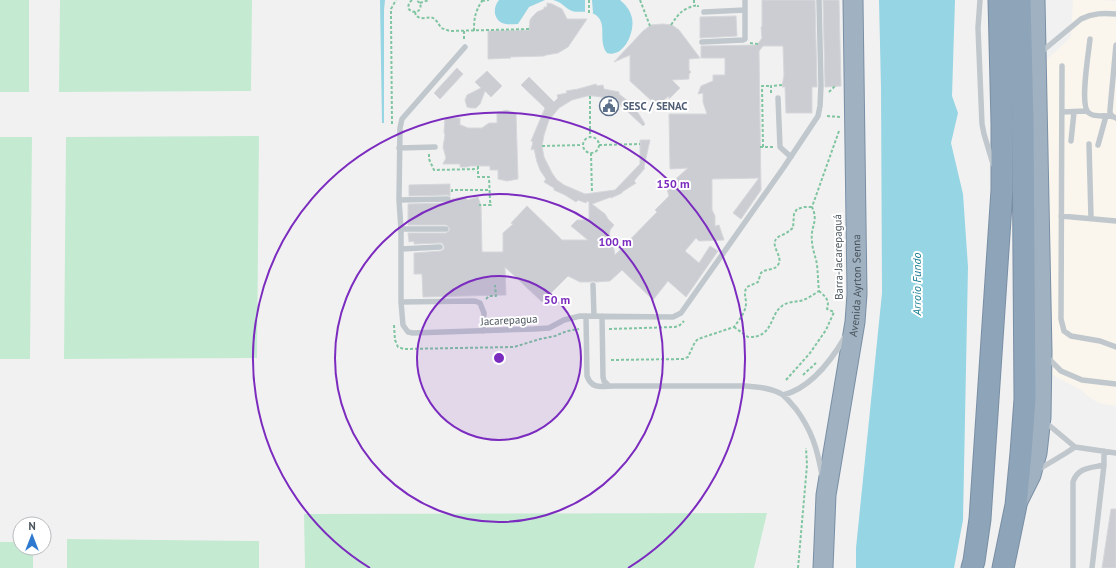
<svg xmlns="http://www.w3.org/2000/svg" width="1116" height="568" font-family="'PT Sans',sans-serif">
<rect width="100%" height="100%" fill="#f2f1f1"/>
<path fill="#fbf6ed" d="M1073 0H1102L1116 1V406L1099 403 1089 397 1081 390 1047 372 1042 64 1071 37Z"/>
<path fill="#c4ebd2" d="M0 0H29V92H0Z
M60 0H252L251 91 59 92Z
M259 136 257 358 64 359 66 137Z
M0 137H32L30 359H0Z
M767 513 754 568H305L304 514Z
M67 539 259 541V568H67Z
M0 542H20V548H33V568H0Z"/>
<path fill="#96d5e3" d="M380 0H385L384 10V123H382Z
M499 0H545L529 7 518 24C513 24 507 25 502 23 493 18 493 7 499 0Z
M553 0H620C626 5 630 10 632 18 635 32 624 58 607 53 597 40 609 22 594 14 588 10 579 13 572 11 566 9 562 2 553 0Z
M879 0H955L952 96 958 113 951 143 963 194 968 267 963 520 954 568H856V548L882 293 881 88Z"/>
<path fill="#f2f1f1" d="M585 0H592L593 13H585Z"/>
<path fill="#cbcdd2" stroke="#d5d7db" d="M762 0H815L817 85V87H812V113H786L785 87H782L784 75 783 46H763L759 51 761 190 741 219 733 213 759 178 712 179V210L715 216V226L719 225 724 240 699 241 696 238 685 251 699 263 710 246 718 251 686 297 668 281 653 300 622 270 610 281 596 282 593 281 590 282H580L568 276 542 302 505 267 506 295 423 297 422 274H414V253L441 251 444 249V246L442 243H440L414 244V241L409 242 408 233H446L449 231 450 229 448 226 446 225H408V204L448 203 451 202 452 199 462 197H466L467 200 478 197 481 206 482 252H503V233L513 224 511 223 527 206 562 240H588L571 226 577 220H589V202L587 201 586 203 578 200 576 202 565 195 554 190V188L544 182 546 179 540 170 537 162 534 149 531 150 533 142 531 141 545 108 521 85 529 77 554 102 558 98 557 95 567 93 566 91 578 89 596 84 597 86 603 85 604 89 619 92V94L628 101 630 100 645 124 643 126 614 99 594 96H587L572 100 559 108 549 120 544 135 542 146 544 157 552 173 557 180 564 185 585 194 615 190 640 164V140H650L644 167 645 168 634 181 636 183 622 192V193L611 198V197L592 204 605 214 608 219 614 225 610 230 609 237 612 240 615 255 657 212 655 210 669 196 667 189 669 185 688 168 670 169 669 114H707L703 102V93L698 94 701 86 713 81V75H725V58H701V46L757 45 762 38 761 27H762Z
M823 0H839L841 86 825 87Z
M547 3 552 4 562 9 567 19H587L568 47 558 53 546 55 544 56 510 57 511 58 488 59V31L529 30 530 20 532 17 537 12 544 9V7H547Z
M736 16 737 36 700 38V17Z
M663 24 672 25 679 30 700 58 689 59V70L691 72 689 74V79L672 80 680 88 669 99V96L659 104 658 103H654L630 81V55L614 62 643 31 651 25Z
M457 68 463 74 440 99 434 93Z
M487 71 502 86 491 97 485 91 480 104 476 108H471L467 107 465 100 467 95 481 88 475 82Z
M506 110 516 113 518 179 507 181 498 179V170H490V166H470L467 167H460V164H443L446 158 443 147 445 135 444 132 445 118H460V125H461L468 128H482L489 123H497V113Z
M450 184V196L448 195 409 196V185Z
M1111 509H1116V568H1102Z"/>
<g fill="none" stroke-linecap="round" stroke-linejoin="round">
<g stroke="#798fa5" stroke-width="21">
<g id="trunk">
<path d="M1018 501 1031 475 1037 453 1041 417 1042 352 1035 0"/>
<path id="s1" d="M823 568 826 495 855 322 857 294 853 0"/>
</g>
</g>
<g stroke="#798fa5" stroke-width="23">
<path id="motorway" d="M972 568 974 561 980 519 1002 190V124L999 0
M1003 568 1016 505 1021 453 1025 399 1023 121 1020 0"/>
</g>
<path stroke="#80c5a1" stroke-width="2" stroke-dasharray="3 2" stroke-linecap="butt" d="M412 0 409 3 408 8C413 15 423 12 420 3L416 0
M589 0V13
M640 0 650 26
M694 0V6
M482 1 489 0
M420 3 429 0
M415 12 416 16C428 23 431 9 441 28L450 31 530 29
M671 25C679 13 683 8 698 5V7
M464 31V40
M474 31C474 18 475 12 482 1V0
M750 43 758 44
M829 92 835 86
M771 93V86L782 85
M590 96V137
M827 116 840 117
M392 124 391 15V9L396 0
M583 145a8 8 0 1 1 16 0a8 8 0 1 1-16 0Z
M599 145 640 144
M542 146 582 145
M760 147H773
M763 147 762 86H771
M591 153 592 193
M429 154V159L434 170 478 169
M478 166V177H489L490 201 491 205H479
M452 192V190H490
M486 299 489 296H496L495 285
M394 325 395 340 398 347 404 349 514 347 540 339 555 336 567 331 579 329
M734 327 748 337C774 338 769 315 782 306 787 302 794 302 800 301 807 299 813 295 819 291 818 282 818 274 817 265 816 257 812 249 812 241 810 226 819 222 812 207L839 131
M609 329 675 327 680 325 684 321
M611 360 683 359 688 357 695 342 698 339 734 327C739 320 746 312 746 303 746 297 743 293 747 287L758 282C759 280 760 275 761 273 766 268 774 271 778 265 784 256 769 246 777 238 779 236 782 235 785 234 788 232 790 230 793 228L794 214 797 209 805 207H812
M803 375 804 374 816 363
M786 380 810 353 826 330 834 312 827 309C830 300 825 296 819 291
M798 568 807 465 806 448"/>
<path stroke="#c0c8cd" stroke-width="5.5" d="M980 0 978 28 982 124 984 134 993 164
M704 12 745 10
M1090 39C1089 51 1079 107 1089 113 1096 119 1108 113 1116 118
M702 42 743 40 745 39V0
M465 47 402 119 400 128 399 200 401 229V302L403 325 408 332 413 333 534 329 549 328 564 320 580 316 673 317 681 313 784 167 818 116 820 106 821 85 819 0
M1040 53 1081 19C1093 13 1103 13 1116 14
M1062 66 1061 319 1064 331 1071 336 1100 341 1116 347
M778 98 780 147 791 157
M1062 112 1086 111
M1112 116 1110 113V110L1116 45
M1071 141 1074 112
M1089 144 1091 218
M1098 145 1106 116
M399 148 435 147
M399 200 448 199
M1061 216 1116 221
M401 229H446
M401 249 440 247
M593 285 594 316
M401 302 475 301 480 303 484 313 483 331
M586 316 587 376C592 390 602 386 614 386H745C758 387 772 388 783 395 788 399 792 405 796 409 812 431 817 448 822 475
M602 316 603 377 604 381 609 386
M1046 356 1061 371 1082 380 1116 384
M783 395C811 388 831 361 845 337
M1044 421 1075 447 1116 453
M1036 471 1066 453 1075 447
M1073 568V482C1078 467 1091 468 1104 465
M1092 568 1104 465V451"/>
<use href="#trunk" stroke="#a0b2c2" stroke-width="19"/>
<use href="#motorway" stroke="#8ea4b9" stroke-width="21"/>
</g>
<circle cx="499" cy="358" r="82" fill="#7b2cbf" fill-opacity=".12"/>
<g fill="none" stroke="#7b2cbf" stroke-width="2">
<circle cx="499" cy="358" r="82"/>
<circle cx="499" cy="358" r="164"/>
<path d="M370 568A246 246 0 1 1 628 568"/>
</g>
<defs>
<g id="civic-ring" transform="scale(1)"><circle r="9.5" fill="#fff" stroke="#5c6f8a" stroke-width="1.5"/><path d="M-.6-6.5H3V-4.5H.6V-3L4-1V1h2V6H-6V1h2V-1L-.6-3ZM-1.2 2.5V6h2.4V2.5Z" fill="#5c6f8a"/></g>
</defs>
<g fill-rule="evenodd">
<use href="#civic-ring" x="609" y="106"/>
</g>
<g text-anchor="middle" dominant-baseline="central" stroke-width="4" stroke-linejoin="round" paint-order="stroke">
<g font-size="11" font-weight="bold" fill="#4e5e75" stroke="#fff" text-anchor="start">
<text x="623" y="106">SESC / SENAC</text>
</g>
<g font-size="11" fill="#4a545c" stroke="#fff">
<text transform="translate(838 257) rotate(-91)">Barra-Jacarepaguá</text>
<text stroke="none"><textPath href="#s1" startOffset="285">Avenida Ayrton Senna</textPath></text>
<text transform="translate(509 320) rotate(-3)">Jacarepagua</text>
</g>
<g font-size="12" font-style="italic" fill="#1c7f96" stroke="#fff">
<text transform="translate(916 284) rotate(-90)">Arroio Fundo</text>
</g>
</g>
<circle cx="499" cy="358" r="6" fill="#7b2cbf" stroke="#fff" stroke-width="2"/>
<g font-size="12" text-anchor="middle" font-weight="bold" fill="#7b2cbf" stroke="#fff" stroke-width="4" stroke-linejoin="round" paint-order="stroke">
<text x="673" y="188">150 m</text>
<text x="615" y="246">100 m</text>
<text x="557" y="304">50 m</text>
</g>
<g transform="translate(32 536)"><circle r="19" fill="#ffffff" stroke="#b7bbbe"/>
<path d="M0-3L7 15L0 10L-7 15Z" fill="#2e79cf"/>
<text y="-6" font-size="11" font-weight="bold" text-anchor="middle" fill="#4a545c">N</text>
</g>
</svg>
